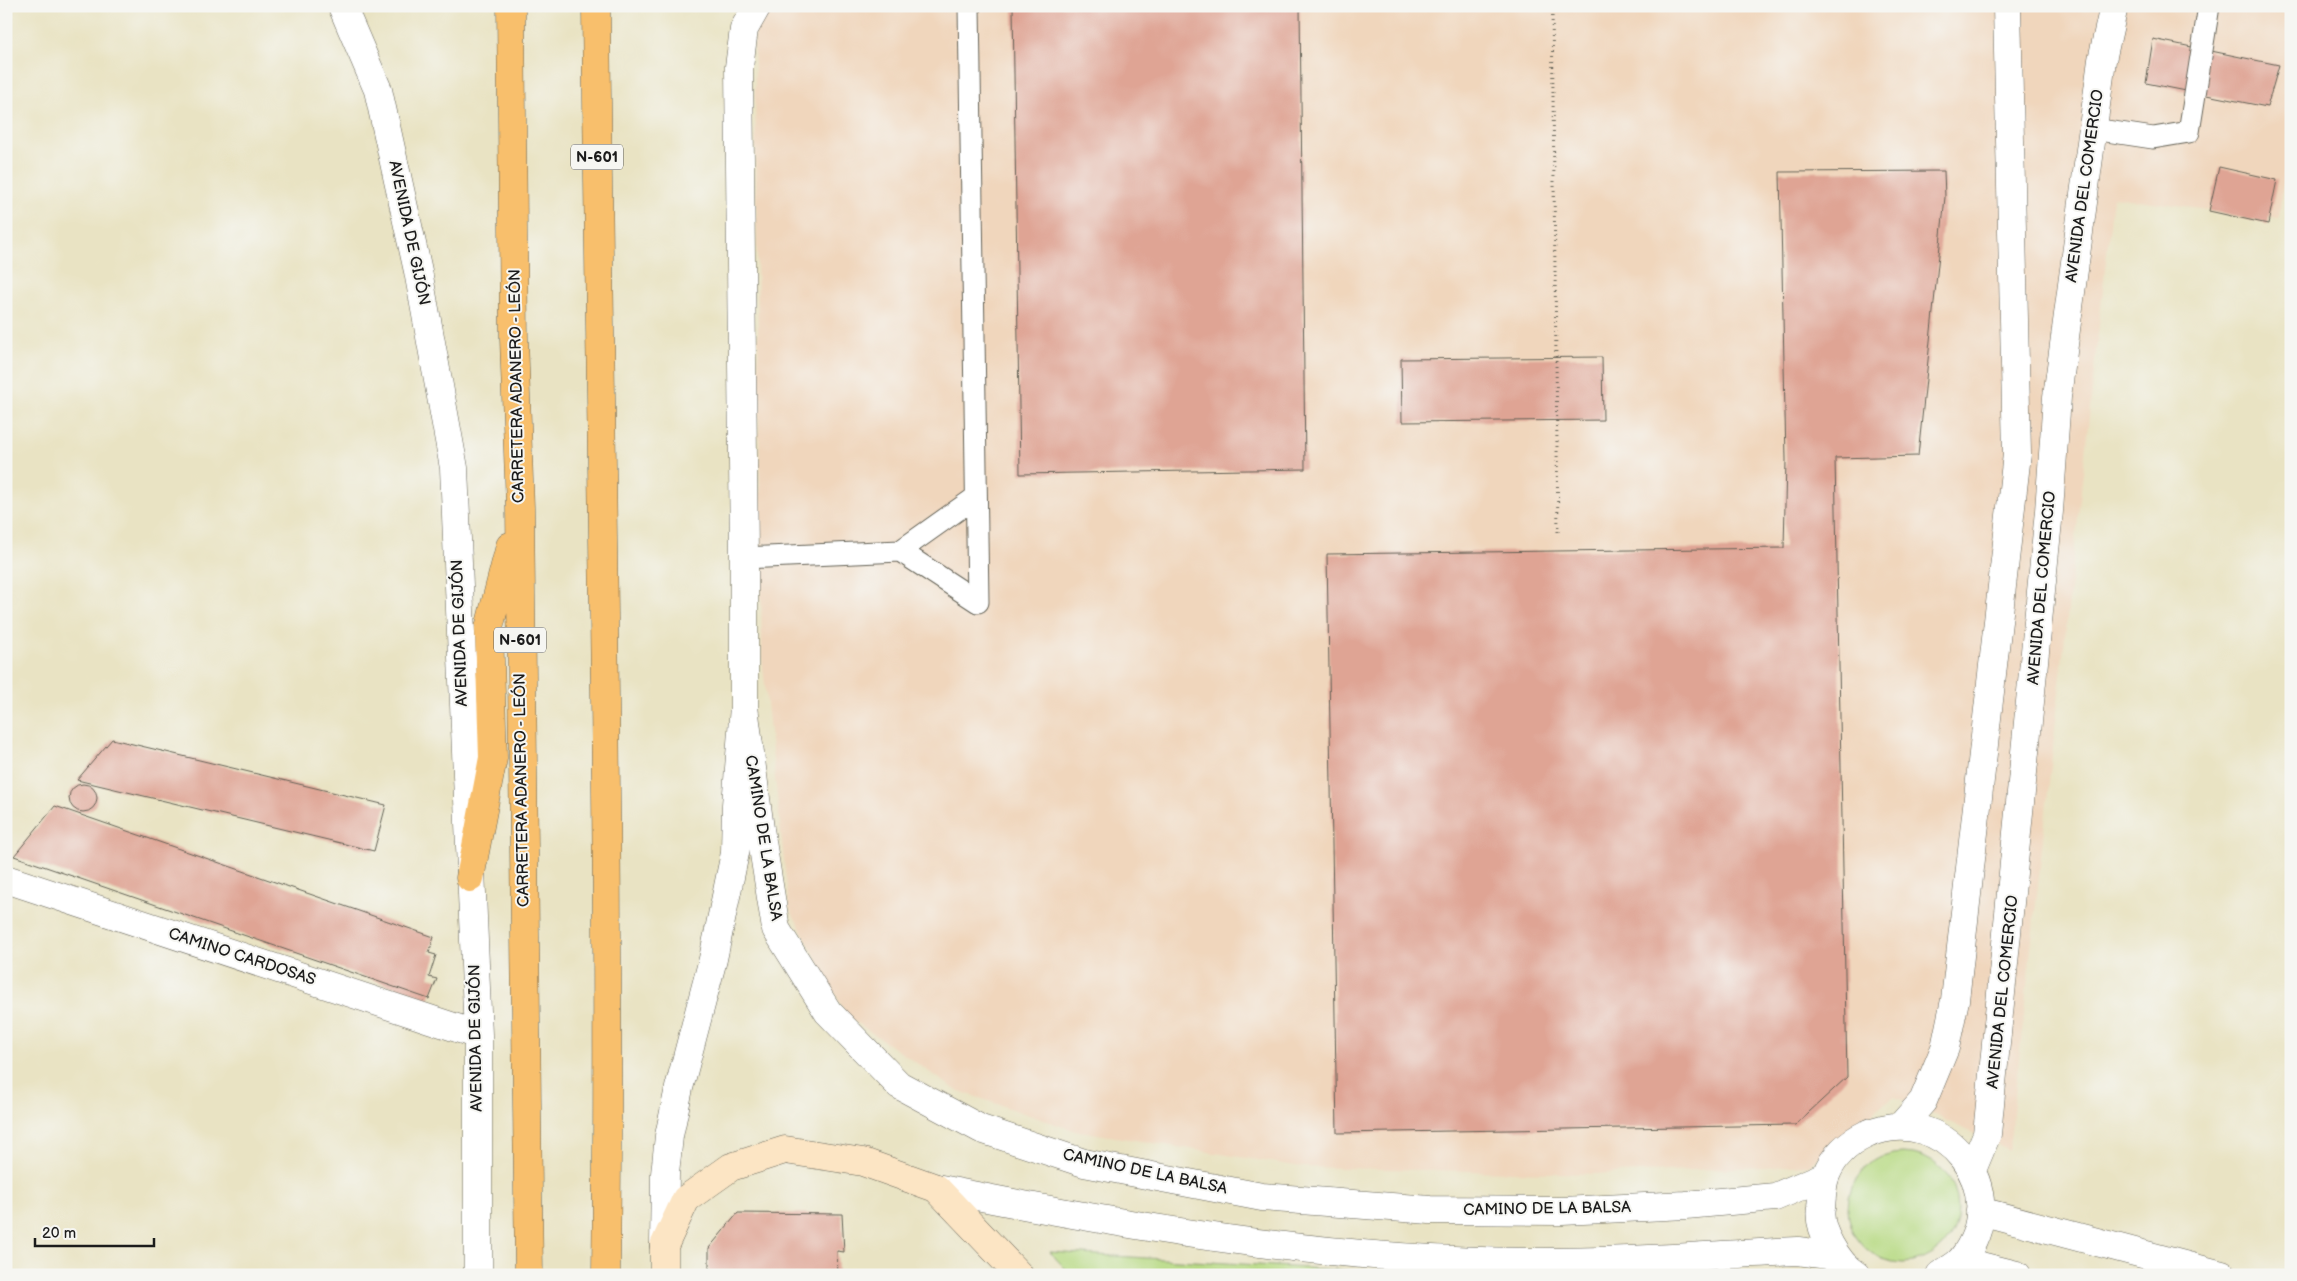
<svg xmlns="http://www.w3.org/2000/svg" width="2297" height="1281" font-family="'Balsamiq Sans',sans-serif">
<rect width="100%" height="100%" fill="#f6f6f2"/>
<filter id="ink" filterUnits="userSpaceOnUse"><feTurbulence type="fractalNoise" baseFrequency=".02" numOctaves="2"/><feDisplacementMap in="SourceGraphic" scale="10" xChannelSelector="R" yChannelSelector="G"/><feConvolveMatrix kernelMatrix="1 2 1 2 8 2 1 2 1" color-interpolation-filters="sRGB"/></filter>
<filter id="wash" filterUnits="userSpaceOnUse"><feTurbulence type="fractalNoise" baseFrequency=".0096" numOctaves="4" result="noise"/><feDisplacementMap in="SourceGraphic" scale="20" xChannelSelector="R" yChannelSelector="G"/><feGaussianBlur stdDeviation="1.12" result="paint"/><feColorMatrix in="noise" values="0 0 0 0 0 0 0 0 0 0 0 0 0 0 0 0 0 1.4 0 .05"/><feComposite in="paint" operator="in"/></filter>
<g filter="url(#wash)">
<rect width="100%" height="100%" fill="#e9e3c3"/>
<path fill="#f0d6bc" d="M754 6H2291V114L2279 218 2113 197 2009 1150 1894 1096 1809 1165 1594 1174 1302 1167 1073 1130 956 1090 847 1016 789 907 762 657Z"/>
<path fill="#b6d981" stroke="#697a4e" d="M1848 1208a55 55 0 1 1 110 0a55 55 0 1 1-110 0Z
M1050 1252 1419 1275H1071Z"/>
<g id="blocks">
<path fill="#dfa494" d="M1013 6H1300L1305 469 1020 474Z
M2153 39 2279 65 2267 107 2146 83Z
M2219 167 2277 180 2268 224 2209 211Z
M1944 171 1945 197 1918 456 1835 458 1847 1077 1795 1125 1337 1133 1327 554 1784 548 1786 460 1780 172Z
M1602 357 1603 420 1402 422 1401 359Z
M112 739 386 805 374 851 77 780Z
M69 798a14 14 0 1 1 28 0a14 14 0 1 1-28 0Z
M55 806 434 937 429 953 436 955 429 977 437 979 429 999 14 856Z
M738 1213 842 1214 844 1252 837 1251 838 1275H709V1248Z"/>
</g>
</g>
<g filter="url(#ink)">
<use href="#blocks" fill-opacity="0" stroke="#646256" stroke-width="1"/>
<g fill="none" stroke-linecap="round" stroke-linejoin="round">
<g stroke="#646256" stroke-width="23">
<path id="service" d="M969 6 978 602
M2093 129 2153 138 2189 132 2209 6
M900 551 978 602
M744 558 900 551 976 497"/>
</g>
<g stroke="#646256" stroke-width="29">
<path id="minor" d="M342 6 378 90 418 271 454 468 478 1035V1275
M744 707 760 829 776 929 828 1012 899 1085 981 1129 1084 1163 1262 1197 1430 1210 1562 1211 1686 1205 1775 1197 1825 1176
M6 879 478 1035
M1901 1126 1923 1101 1945 1048 1955 1000 2017 454 2007 6
M1972 1170 1987 1134 2049 511 2057 397 2102 60 2114 6
M936 1188C1131 1227 1328 1261 1528 1262 1618 1263 1708 1255 1798 1251L1836 1256
M1980 1211 2222 1275
M664 1246 665 1174 669 1136 679 1088 713 959 735 853 736 805 744 707V558L739 67 744 29 757 6
M1961 1261 2017 1275
M1856 1275C1838 1264 1817 1229 1821 1208 1822 1198 1822 1184 1826 1175 1833 1157 1848 1143 1865 1135 1944 1099 2015 1191 1962 1259 1957 1266 1947 1270 1940 1275"/>
</g>
<g stroke="#646256" stroke-width="29">
<path id="secondary" d="M664 1275V1246L686 1199 731 1167 785 1150 863 1162 936 1188 1019 1275"/>
</g>
<g stroke="#646256" stroke-width="29">
<path id="trunk" d="M511 6 514 339 520 508 529 1275
M596 6C600 429 611 852 606 1275
M470 878 493 758 489 628 510 546"/>
</g>
<path stroke="#646256" stroke-width="3" stroke-dasharray="1 4" stroke-linecap="butt" d="M1552 6 1558 534"/>
<use href="#service" stroke="#fff" stroke-width="21"/>
<use href="#minor" stroke="#fff" stroke-width="28"/>
<use href="#secondary" stroke="#fce5c4" stroke-width="28"/>
<use href="#trunk" stroke="#f8bf6c" stroke-width="28"/>
</g>
</g>
<g text-anchor="middle" dominant-baseline="central" stroke-width="4" stroke-linejoin="round" paint-order="stroke">
<g fill="#f6f6f2" stroke="#5d5d5c" stroke-width="1">
<rect x="571" y="144.5" width="52" height="25" rx="4"/>
<rect x="494" y="627.5" width="52" height="25" rx="4"/>
</g>
<g font-size="15" font-weight="bold" fill="#1c1c1c">
<text x="597" y="157">N-601</text>
<text x="520" y="640">N-601</text>
</g>
<g font-size="16" fill="#1c1c1c" stroke="#f6f6f2">
<text transform="translate(2085 186) rotate(-82)">AVENIDA DEL COMERCIO</text>
<text transform="translate(409 233) rotate(78)">AVENIDA DE GIJÓN</text>
<text transform="translate(517 386) rotate(-91)">CARRETERA ADANERO - LEÓN</text>
<text transform="translate(2042 588) rotate(-85)">AVENIDA DEL COMERCIO</text>
<text transform="translate(460 633) rotate(-92)">AVENIDA DE GIJÓN</text>
<text transform="translate(522 790) rotate(-91)">CARRETERA ADANERO - LEÓN</text>
<text transform="translate(763 838) rotate(81)">CAMINO DE LA BALSA</text>
<text transform="translate(242 957) rotate(18)">CAMINO CARDOSAS</text>
<text transform="translate(2003 992) rotate(-84)">AVENIDA DEL COMERCIO</text>
<text transform="translate(476 1038) rotate(-91)">AVENIDA DE GIJÓN</text>
<text transform="translate(1145 1172) rotate(12)">CAMINO DE LA BALSA</text>
<text transform="translate(1547 1209) rotate(-1)">CAMINO DE LA BALSA</text>
</g>
</g>
<rect width="2297" height="1281" fill="none" stroke="#f6f6f2" stroke-width="25"/>
<path d="M35 1238v8h119v-8" fill="none" stroke="#1c1c1c" stroke-width="2.5"/>
<text x="42" y="1238" font-size="15" fill="#1c1c1c" stroke="#f6f6f2" stroke-width="4" paint-order="stroke">20 m</text>
</svg>
